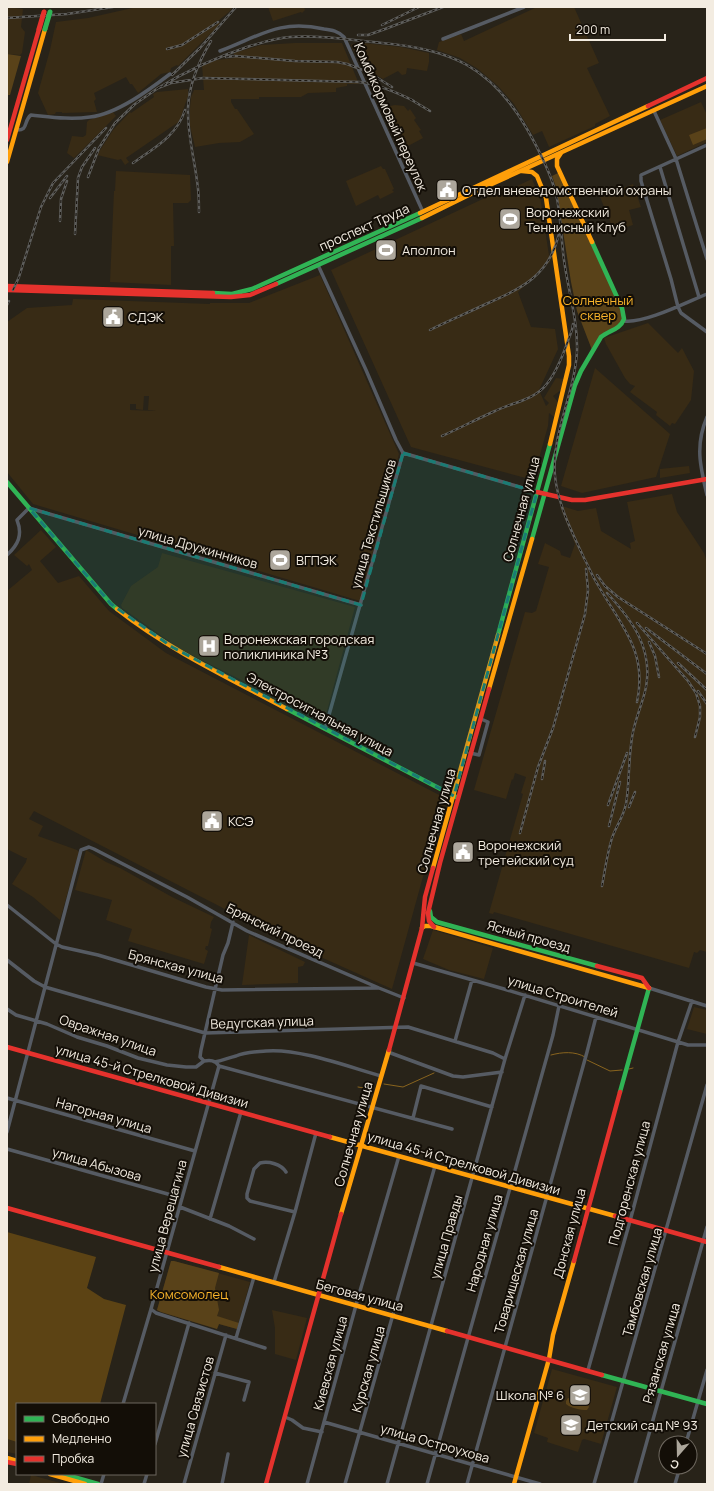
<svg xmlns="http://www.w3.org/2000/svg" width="714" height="1491" font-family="Manrope,sans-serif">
<rect width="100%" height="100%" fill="#282319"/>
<path fill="#382b15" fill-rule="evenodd" d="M7 7 23 9 21 27 25 32 22 53 20 55 7 54Z
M137 7H233L229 12 218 21 220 24 178 66 177 65 171 68 170 72 161 74 138 93 132 84H130L126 77 94 93 96 99 94 101 97 112 62 113V112H56L55 114 48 115 38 93 50 50 56 22 88 18Z
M268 7H304L305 10 302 13 301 12 273 21Z
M537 7H574L599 63 587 68 610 116 595 124V126L549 147 542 131 533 135 514 104 498 86 478 69 460 58 437 50 439 42 461 34 464 41Z
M295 43H342L359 84H347V86L336 88V92L308 93 301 97H259V99H231V102L235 109H237L254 134 240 142 219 143 195 147 190 126V108L191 97 194 90H204L202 65 217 60 234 58V53L261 45Z
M355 43H364L401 47 429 53V62L427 71 407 68 406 74 402 75 398 71 383 79 362 67 351 45Z
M188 89V96L179 122 177 123 126 158 129 162 125 165 121 159 118 160 97 155 113 130 130 112 131 113 154 97 153 94 157 92Z
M701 102 707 115V142L677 156 660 120Z
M395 105 404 106 408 111 410 109 416 118 414 120 421 130 419 131 423 138 408 146 406 145 400 148 381 108Z
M113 112 116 116 74 158 67 153 72 136 83 137 86 135 87 122 89 120Z
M381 166 383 169H385L394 189 392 190 394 192 380 199 378 195 356 206 346 181Z
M116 171 190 175 191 200 188 203H173L174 246H171V285L110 282 114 191H115Z
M532 179 538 193V196H540L550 262 518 292 531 327 555 329 558 349 539 390 546 406 549 403 544 398 556 378 564 379 561 390 553 396 558 402 554 417 549 413 548 426 533 480 411 447 331 270 502 190 506 197 504 192Z
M633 184 641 207 629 210 633 225 614 231 600 197Z
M320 275 399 454 360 601 33 504 7 472V322L27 308 72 305 73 299H76L210 304V303H249ZM144 396H149L148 410 156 411 130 410V404H136V409L143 410Z
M648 323 678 353 682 348 694 371 691 400 675 424 672 423 670 426 656 415 657 412 630 392 635 386 630 384 625 378 606 344 604 338Z
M595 368 670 434 656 477 582 493 561 486Z
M689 466 690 473 660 478V469Z
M672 494 677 512 704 553 707 562V952L700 950 697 953 694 952 689 968 494 912 493 914 489 913 523 794 521 793 526 777 515 773 513 780 512 779 506 799 474 790 525 612 532 613 536 611 549 567 538 564 545 543 560 551 561 555 570 558 575 544 560 507H565L578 511 596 508 601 531 631 549 630 543 635 541 627 502Z
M41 530 56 547 40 561 58 583 79 576 109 611 166 653 447 799 429 855 392 989 267 933 221 907 34 811 29 819 43 826 38 836 77 850 79 852 60 920 33 897 12 884 26 862 27 858H25L7 849V591L32 570 29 564 27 566 14 555Z
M162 553 355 607 324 722 180 649 122 608 121 605 131 586 158 567Z
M86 850 106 862 120 868 172 897 214 917 211 922 210 928 212 929 208 946H206L205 949 208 951 204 964 128 941 132 929 106 920 112 900 75 890Z
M433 930 493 948 484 979 449 970 423 959Z
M249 935 305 962 303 966 298 967V983L242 985Z
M694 1007 707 1010V1034L687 1029Z
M171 1261H174L250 1282 237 1329 219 1324 217 1329 161 1312 157 1310Z
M272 1310 307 1318 296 1360 275 1354V1328Z
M552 1369 617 1387 601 1444 584 1439 582 1440 578 1452 547 1442 548 1438 534 1433Z
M7 1439 17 1442V1454L7 1452Z
M31 1475 64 1484H29Z"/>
<path fill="#594219" d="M7 54 21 56 10 95H7L8 78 7 75Z
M707 128V139L693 145 689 135Z
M558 173 617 300 623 318 620 325 604 333 592 350 577 311 571 282 556 187 552 176Z
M171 1261H174L219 1273 215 1288 219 1310 217 1316 239 1323 237 1329 219 1324 217 1329 161 1312 157 1310Z
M568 1398 586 1402 588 1404 589 1407 587 1410C580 1410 571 1408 566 1404V1401Z"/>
<path fill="#5c4314" d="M7 1232 96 1257 87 1288 104 1299 126 1305 100 1404H17V1442L7 1439Z"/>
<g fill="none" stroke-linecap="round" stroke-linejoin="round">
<path stroke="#89641e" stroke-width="1" d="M551 1055C562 1052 575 1051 585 1057
M587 1060 610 1071 622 1070
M629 1069 633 1068
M384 1084 403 1087 434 1073
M358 1087 364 1088 373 1085"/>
<path stroke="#565b63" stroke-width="3.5" d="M443 39 524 7
M220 51C260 36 279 19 324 29 332 30 338 31 344 37L423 212
M654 111 676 159 707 259
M16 130C29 131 23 121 31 115 51 117 70 120 90 117 117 114 149 90 170 74
M707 145 641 175V181L671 279 678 307 681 313 707 332
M660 167 699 297
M318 265 366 370 396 440 403 453 325 729
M624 321C644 324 687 302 707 294
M707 417C695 445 700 466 707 495
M403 453 537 492
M7 555C18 545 23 535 17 520L29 508 361 605
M470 753 479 755 488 722 481 719
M7 905 56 944 62 947 98 955 206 987 222 990 378 988
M7 960 34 981 45 987 205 1033 408 1027 493 1053 505 1059
M413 963 504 989 688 1045H707
M649 988 707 1006
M7 1009 16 1015 47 1024 77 1037 107 1046 138 1058 167 1065 186 1067H196L204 1061
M455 1041 472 980
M388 1052 453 1076 463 1077 502 1072
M215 1062C224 1060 228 1058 236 1056 245 1052 256 1052 266 1051 299 1048 349 1067 381 1076
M219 1066 452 1129
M7 1098 195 1151
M413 1118 421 1086 492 1107
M7 1132 81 850 89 847 94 849 187 897 247 931 379 988 404 998
M7 1149 182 1198
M286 1172C281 1164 269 1161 260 1163L254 1169 247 1194V1198L250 1201 295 1212
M180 1207 229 1226 254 1239
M210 1219 241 1112
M274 1282 295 1212 316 1133
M151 1309 156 1313 265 1348
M236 1338 254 1277
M588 1370 630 1221 678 1042 692 1001
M215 1373 249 1382 244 1400
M123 1404 151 1309 219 1066C215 1060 210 1060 204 1061L200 1057 201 1050 223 955 228 943 233 922
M285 1417 292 1420 303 1428 322 1432
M324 1422 540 1484
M686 1443 707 1370
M155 1444 189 1323
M101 1484 104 1474
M144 1484 147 1474
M184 1484 226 1335
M222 1484 228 1454
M307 1484 358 1298 399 1156
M345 1484 435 1166
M387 1484 505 1059 525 995
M427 1484 553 1035 559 1006
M467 1484 587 1052 596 1017
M594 1484 707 1085
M635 1484 707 1227
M675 1484 680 1467"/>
<path stroke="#30b455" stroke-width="4.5" d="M276 284 422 218
M213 293 232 294 252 289 420 213
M7 482 111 604 117 609
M532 539 575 385 581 371 601 337C609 330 620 330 624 319L622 308 592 242
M498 635 550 444
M287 709 456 797
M430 911 431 917 437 922 597 966
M620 1092 649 988
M602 1375 707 1404
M63 1474 98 1484"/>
<path stroke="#ff9f0a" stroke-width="4.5" d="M561 153 557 159V166L592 242
M7 162 45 29
M522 171 532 172 537 176 546 198 569 356V365L550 444
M420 213 648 106
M422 218 483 188 707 86
M117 609C169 650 229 678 287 709
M489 689 532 539
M433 868 498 635
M422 928 425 926H431L649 988
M330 1137 615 1216
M341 1214 389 1050
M219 1267 447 1331
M7 1458 17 1461
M50 1474 85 1484
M514 1484 549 1359 553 1335 574 1261"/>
<path stroke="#e5322d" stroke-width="4.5" d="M648 106 707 78
M7 140 39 29
M7 286 213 293
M7 290 231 297 250 295 276 284
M537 492 572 500H585L707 479
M434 927 429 921 428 913 440 863 489 689
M597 966 642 978 649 988
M7 1047 330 1137
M389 1050 422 928 425 897 433 868
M7 1208 219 1267
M615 1216 707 1242
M574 1261 620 1092
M447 1331 602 1375
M7 1462 17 1464
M266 1484 341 1214"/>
<g stroke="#5e5e5c" stroke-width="2.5">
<path id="rail" d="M7 18 67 14 113 7
M382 25 419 7
M358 35H368L385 29 443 7
M167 49 182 45 218 22
M226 57 235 56 295 61 337 62 347 64 368 72 392 87
M172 75 200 48 236 7
M158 88C188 70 217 57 250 46 264 42 276 38 290 37 320 35 351 40 382 43 451 49 491 67 527 129 539 150 550 171 556 194 561 215 561 239 564 260 568 290 578 321 577 351 575 393 551 434 555 476 558 505 572 532 584 558 589 567 592 576 598 585 621 626 648 651 637 702
M410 99 430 111
M133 163C154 148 177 136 185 110
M88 177 99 148 115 123 135 104 158 88 171 83 203 78 359 82C378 84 396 92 414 101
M50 198 67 176
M199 212C199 202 199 192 197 181 194 157 187 133 188 108 189 84 199 61 211 41
M60 221 61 199 67 181
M75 234 78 178 82 167 95 148
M13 290 19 277 41 207 53 183 106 128
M7 305 9 301
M430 330C448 321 467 313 486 304 522 288 549 276 559 234
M442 436C460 428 477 419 495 411 511 403 534 400 546 385 558 371 566 346 572 330L573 324
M597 575 605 586 618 597 707 654
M637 623 688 681 696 693 700 706V717L695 737
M646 628 707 674
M649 642 655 656 659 677
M678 663 707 690
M698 691 707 704
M542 779 545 761
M608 805 627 753
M629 807 635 792
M609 826 620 782
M520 833 538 767 553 728 585 614 588 590 586 569
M602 886C605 870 607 854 612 838 616 826 623 818 626 804 630 780 628 756 633 732 636 717 643 702 646 687 653 648 632 620 607 593"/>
</g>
<use href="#rail" stroke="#130e07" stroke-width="1" stroke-dasharray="3" stroke-linecap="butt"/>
<path stroke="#30b455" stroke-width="5" d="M45 29 50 12"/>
<path stroke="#e5322d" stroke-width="5" d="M39 29 44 12"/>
</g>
<path fill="#1a7c74" fill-opacity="0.2" stroke="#1a7c74" stroke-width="3" stroke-dasharray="8 5" stroke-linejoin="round" d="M403 453 537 492 454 796 172 647 111 604 29 508 361 605Z"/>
<defs>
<g id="civic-square" transform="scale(1.15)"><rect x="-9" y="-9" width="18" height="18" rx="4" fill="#aca69b" stroke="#130e07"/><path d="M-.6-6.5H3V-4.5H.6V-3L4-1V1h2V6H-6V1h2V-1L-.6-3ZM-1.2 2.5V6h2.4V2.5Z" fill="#fff"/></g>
<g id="stadium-square" transform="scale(1.15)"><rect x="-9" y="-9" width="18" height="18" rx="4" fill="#aca69b" stroke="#130e07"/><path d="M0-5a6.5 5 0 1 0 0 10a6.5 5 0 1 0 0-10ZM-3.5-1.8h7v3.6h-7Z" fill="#fff"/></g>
<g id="hospital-square" transform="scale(1.15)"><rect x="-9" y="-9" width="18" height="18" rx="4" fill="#aca69b" stroke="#130e07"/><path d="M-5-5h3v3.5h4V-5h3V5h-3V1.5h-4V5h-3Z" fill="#fff"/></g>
<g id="school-square" transform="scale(1.15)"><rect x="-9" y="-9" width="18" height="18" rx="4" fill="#aca69b" stroke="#130e07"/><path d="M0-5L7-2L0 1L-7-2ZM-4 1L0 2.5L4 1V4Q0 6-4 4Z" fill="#fff"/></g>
</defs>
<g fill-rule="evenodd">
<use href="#civic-square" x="447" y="190"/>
<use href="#stadium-square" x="510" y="219"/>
<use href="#stadium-square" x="386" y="250"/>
<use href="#civic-square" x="113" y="317"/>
<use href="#stadium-square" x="280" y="560"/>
<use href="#hospital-square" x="209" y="646"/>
<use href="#civic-square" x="212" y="821"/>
<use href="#civic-square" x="463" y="852"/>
<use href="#school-square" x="580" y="1395"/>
<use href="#school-square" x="571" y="1425"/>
</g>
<g text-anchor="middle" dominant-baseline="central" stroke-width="4" stroke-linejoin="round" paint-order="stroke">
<g font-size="13" fill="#f3ece1" stroke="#130e07">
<text transform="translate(391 117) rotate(66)">Комбикормовый переулок</text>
<text transform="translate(364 227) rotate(-24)">проспект Труда</text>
<text transform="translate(521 509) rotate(-75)">Солнечная улица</text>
<text transform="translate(373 524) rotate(-74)">улица Текстильщиков</text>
<text transform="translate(198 547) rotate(16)">улица Дружинников</text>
<text transform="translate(320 714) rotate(28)">Электросигнальная улица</text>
<text transform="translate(436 821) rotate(-74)">Солнечная улица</text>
<text transform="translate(275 930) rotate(26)">Брянский проезд</text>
<text transform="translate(529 936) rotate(16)">Ясный проезд</text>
<text transform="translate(176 966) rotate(15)">Брянская улица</text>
<text transform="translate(563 996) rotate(17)">улица Строителей</text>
<text transform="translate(262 1022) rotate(-2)">Ведугская улица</text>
<text transform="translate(108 1035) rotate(19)">Овражная улица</text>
<text transform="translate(152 1076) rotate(16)">улица 45-й Стрелковой Дивизии</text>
<text transform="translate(104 1115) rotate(16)">Нагорная улица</text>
<text transform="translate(353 1134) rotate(-74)">Солнечная улица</text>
<text transform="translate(464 1163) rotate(16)">улица 45-й Стрелковой Дивизии</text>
<text transform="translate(97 1164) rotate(16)">улица Абызова</text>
<text transform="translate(629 1183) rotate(-75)">Подгоренская улица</text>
<text transform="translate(167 1216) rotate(-75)">улица Верещагина</text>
<text transform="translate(569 1233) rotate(-75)">Донская улица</text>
<text transform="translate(446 1237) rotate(-74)">улица Правды</text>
<text transform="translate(484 1243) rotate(-74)">Народная улица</text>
<text transform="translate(516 1271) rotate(-74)">Товарищеская улица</text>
<text transform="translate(642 1282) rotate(-74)">Тамбовская улица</text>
<text transform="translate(360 1295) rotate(15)">Беговая улица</text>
<text transform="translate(661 1353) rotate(-74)">Рязанская улица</text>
<text transform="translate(330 1363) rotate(-75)">Киевская улица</text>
<text transform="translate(368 1369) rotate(-74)">Курская улица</text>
<text transform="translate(195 1407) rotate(-74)">улица Связистов</text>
<text transform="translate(435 1443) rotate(16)">улица Остроухова</text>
</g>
<g font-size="13" fill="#f3ece1" stroke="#130e07" text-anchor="start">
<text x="462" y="190">Отдел вневедомственной охраны</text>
<text x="526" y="212">Воронежский<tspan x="526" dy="15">Теннисный Клуб</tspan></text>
<text x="402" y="250">Аполлон</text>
<text x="128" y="317">СДЭК</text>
<text x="296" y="560">ВГПЭК</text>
<text x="224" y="639">Воронежская городская<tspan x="224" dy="15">поликлиника №3</tspan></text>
<text x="228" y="821">КСЭ</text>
<text x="478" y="845">Воронежский<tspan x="478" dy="15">третейский суд</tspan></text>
<text x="564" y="1395" text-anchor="end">Школа № 6</text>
<text x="586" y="1425">Детский сад № 93</text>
</g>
<g font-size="13" fill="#f9b42b" stroke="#130e07">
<text x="598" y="300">Солнечный<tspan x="598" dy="15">сквер</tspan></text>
<text x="189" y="1294">Комсомолец</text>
</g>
</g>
<rect width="714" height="1491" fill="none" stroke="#f3ece1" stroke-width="16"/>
<rect x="16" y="1403" width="140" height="72" fill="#130e07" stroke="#6d675e"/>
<rect x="24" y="1416" width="20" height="6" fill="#30b455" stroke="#6d675e"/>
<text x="52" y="1423" font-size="12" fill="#f3ece1">Свободно</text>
<rect x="24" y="1436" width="20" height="6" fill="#ff9f0a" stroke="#6d675e"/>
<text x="52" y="1443" font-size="12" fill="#f3ece1">Медленно</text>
<rect x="24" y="1456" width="20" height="6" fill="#e5322d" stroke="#6d675e"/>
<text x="52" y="1463" font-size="12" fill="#f3ece1">Пробка</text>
<g transform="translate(678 1455) rotate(200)"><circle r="19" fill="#130e07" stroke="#6d675e"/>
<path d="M0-3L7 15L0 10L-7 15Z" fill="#aca69b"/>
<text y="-6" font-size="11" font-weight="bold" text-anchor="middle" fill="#f3ece1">С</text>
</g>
<path d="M570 34v6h95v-6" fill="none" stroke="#f3ece1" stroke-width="2"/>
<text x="576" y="34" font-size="12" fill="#f3ece1" stroke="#130e07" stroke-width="3" paint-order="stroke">200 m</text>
</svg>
